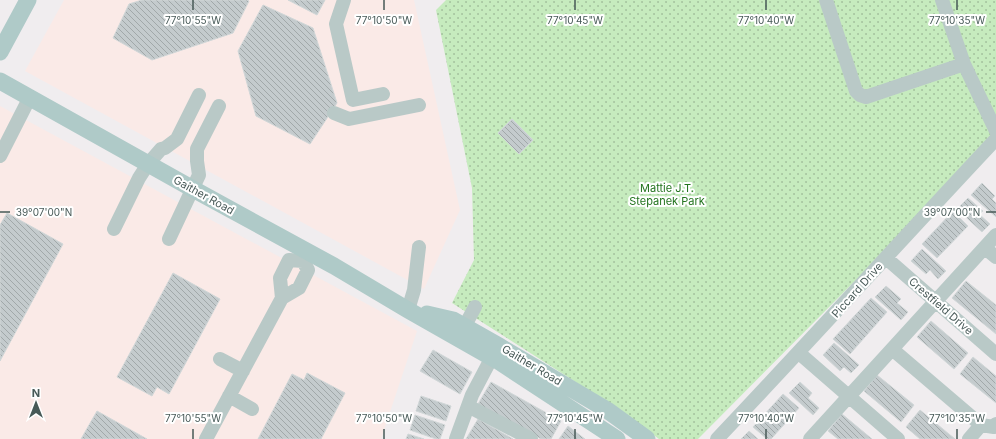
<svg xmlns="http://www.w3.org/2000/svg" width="996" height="439" font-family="Inter,sans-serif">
<defs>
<pattern id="park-dots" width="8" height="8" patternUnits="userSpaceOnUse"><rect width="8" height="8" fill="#c6ebbe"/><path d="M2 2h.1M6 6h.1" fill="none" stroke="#a3c19d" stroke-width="1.8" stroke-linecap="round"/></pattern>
<pattern id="building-back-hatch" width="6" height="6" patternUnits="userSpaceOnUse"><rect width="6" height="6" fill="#c4cbcd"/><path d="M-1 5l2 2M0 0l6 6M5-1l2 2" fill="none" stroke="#a1a8a9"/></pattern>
</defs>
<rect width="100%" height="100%" fill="#f0edef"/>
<path fill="#faeae7" d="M64 0H414L460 210 424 289 25 71Z
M0 106 417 331 381 439H0Z"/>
<path fill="url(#park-dots)" d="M446 0H996V139L698 439H659L621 411 452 303 474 260 472 188 436 10Z"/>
<path fill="url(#building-back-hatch)" stroke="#d1d7d8" d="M142 0H247L249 1 233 33 152 60 113 38 129 4Z
M288 0H325L317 15Z
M263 5 313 28 337 103 310 144 256 116 238 51Z
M512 119 533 140 519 154 498 133Z
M982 183 995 196 992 199 996 203V217L971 195Z
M968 198 983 211 979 214 990 224 982 232 957 209Z
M953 211 968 226 937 258 922 244Z
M7 213 63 244 0 361V225Z
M922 249 946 271 938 279 930 270 926 274 911 261Z
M173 273 220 299 169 394 157 387 152 396 117 377Z
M966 281 996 305V334L952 298Z
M886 286 901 299 897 303 908 312 901 320 875 297Z
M871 298 887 312 850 354 833 339Z
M931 321 968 353 954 369 917 337Z
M834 343 859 365 851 373 844 367 840 371 823 355Z
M433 350 472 372 460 394 420 371Z
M973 357 996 376V403L960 374Z
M307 373 345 393 321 439H258L292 374 304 380Z
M877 375 914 405 901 422 864 391Z
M491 382 561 421 551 439H541L478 404Z
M800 382 812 393 808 398 819 408 813 415 789 393Z
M783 394 799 408 771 439H767L753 427Z
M421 396 451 406 446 421 416 411Z
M920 410 955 439H920L906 427Z
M97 411 147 439H81Z
M842 414 872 439H838L828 431Z
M415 415 445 425 440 439H436L410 430Z
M478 419 513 439H466Z
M568 426 585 439H559Z
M749 431 758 439H741Z
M408 434 424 439H406Z"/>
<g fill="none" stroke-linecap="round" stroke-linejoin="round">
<path stroke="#b9c9c7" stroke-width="14" d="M344 0 336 24 353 100 383 94
M826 0 856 91 860 95 866 97 964 64
M942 0 964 64 996 131
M334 113 349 119 419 105
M0 156 30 97
M114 229 139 178 148 164 161 149 165 148 177 139 199 95
M169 239 199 175 197 161V149L219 106
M985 248 996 257
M886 258 996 354
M282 298 299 288 308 270 303 261
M408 310 414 290 419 247
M467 328 468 320 475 307
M892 349 981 425
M799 353 898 439
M220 359 243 371
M229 396 252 409
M468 406 531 439
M206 439 282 298 280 278 289 260 303 261
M456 439 472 395 492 357
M717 439C811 340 902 239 996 139
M810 439 996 235
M969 439 981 425 994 427 996 424"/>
<path stroke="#afcac8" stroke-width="17" d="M0 52 28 0
M0 81 193 189 334 266 408 310 498 361 617 439
M427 314 453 320 499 346 607 410 647 439"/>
</g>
<path fill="none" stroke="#475957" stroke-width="1.5" d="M193 0V10M384 0V10M575 0V10M766 0V10M957 0V10M0 212H10M986 212H996M193 429V439M384 429V439M575 429V439M766 429V439M957 429V439"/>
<g text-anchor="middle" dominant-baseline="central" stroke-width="4" stroke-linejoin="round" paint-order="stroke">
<g font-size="11" fill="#23741e" stroke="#fff">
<text x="667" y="188">Mattie J.T.<tspan x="667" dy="13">Stepanek Park</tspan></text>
</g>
<g font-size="11" fill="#475957" stroke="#fff">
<text transform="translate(204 195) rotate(29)">Gaither Road</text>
<text transform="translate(857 290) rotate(-48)">Piccard Drive</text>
<text transform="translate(941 306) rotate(41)">Crestfield Drive</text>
<text transform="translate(532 365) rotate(31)">Gaither Road</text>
</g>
</g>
<g font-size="10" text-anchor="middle" fill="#475957" stroke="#fff" stroke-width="4" stroke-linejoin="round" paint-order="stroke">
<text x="193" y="24">77°10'55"W</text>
<text x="384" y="24">77°10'50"W</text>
<text x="575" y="24">77°10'45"W</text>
<text x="766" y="24">77°10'40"W</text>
<text x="957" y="24">77°10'35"W</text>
<text x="44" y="216">39°07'00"N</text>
<text x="952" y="216">39°07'00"N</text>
<text x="193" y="422">77°10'55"W</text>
<text x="384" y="422">77°10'50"W</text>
<text x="575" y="422">77°10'45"W</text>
<text x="766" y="422">77°10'40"W</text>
<text x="957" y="422">77°10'35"W</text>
</g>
<g transform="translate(36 403)" stroke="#ffffff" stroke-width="3" paint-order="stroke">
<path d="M0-3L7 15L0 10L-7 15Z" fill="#475957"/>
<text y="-6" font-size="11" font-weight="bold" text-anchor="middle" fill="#475957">N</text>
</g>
</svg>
